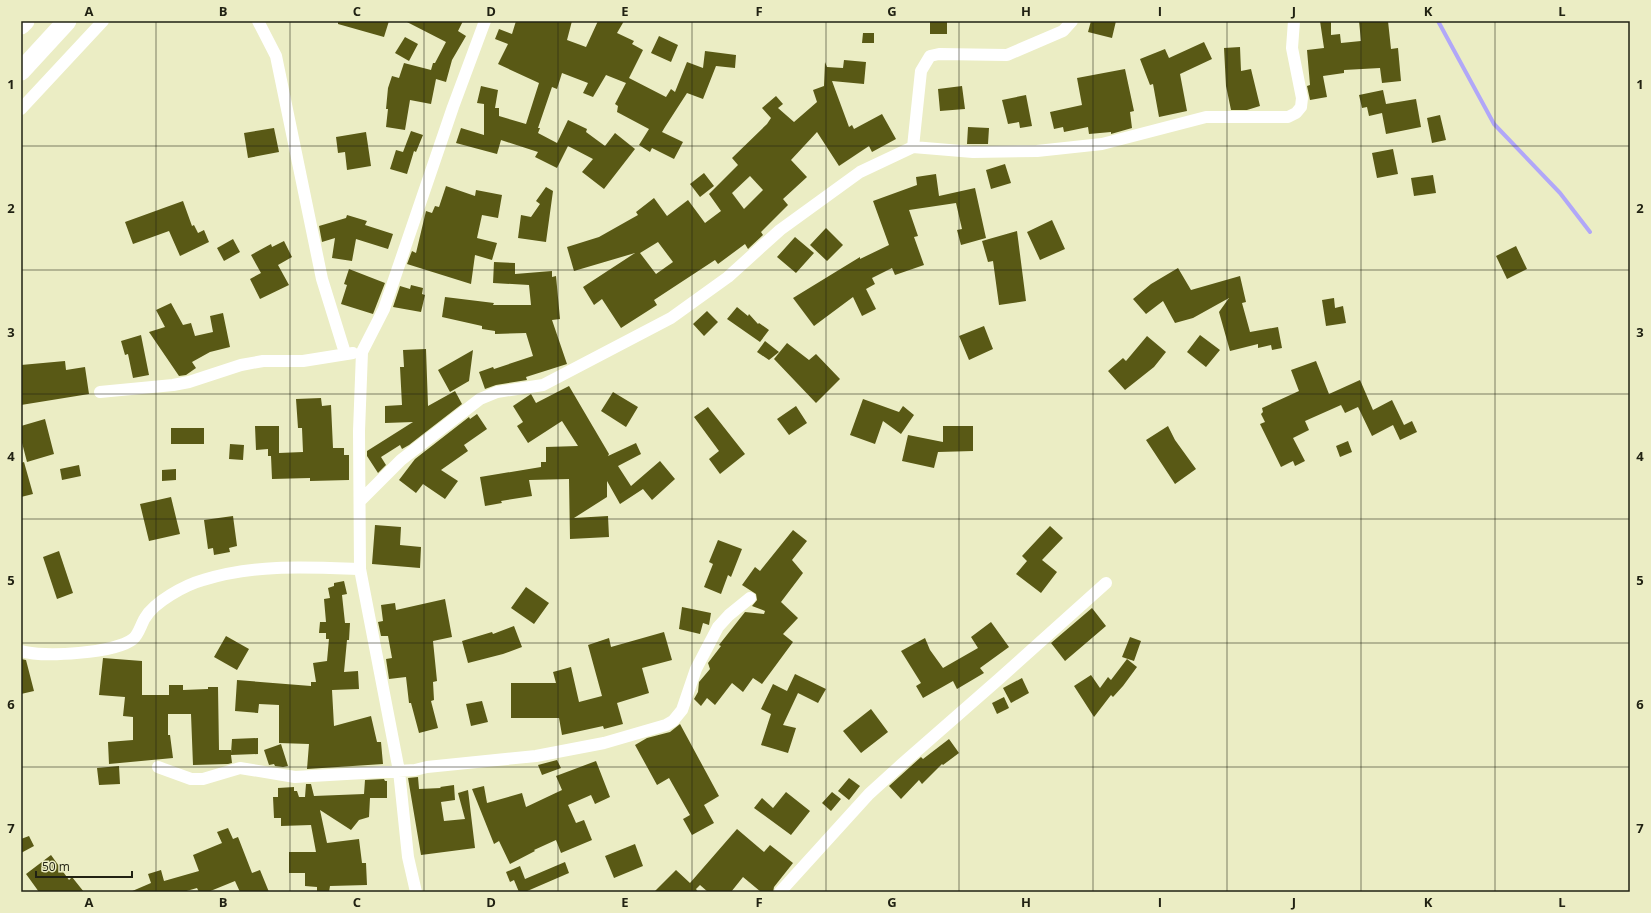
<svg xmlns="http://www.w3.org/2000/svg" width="1651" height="913" font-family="'Open Sans',sans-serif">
<rect width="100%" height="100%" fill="#ebedc4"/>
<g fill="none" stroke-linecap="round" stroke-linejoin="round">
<path stroke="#b1a7f8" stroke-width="4" d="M1438 21 1494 124 1560 193 1590 232"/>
</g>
<path fill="#595915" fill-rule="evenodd" d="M338 21H389L384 37 338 24Z
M405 21H463L458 31 466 36 452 60 446 82 436 79 431 104 410 100 405 130 386 127 388 109H386L388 88 392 76 399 78 404 63 431 70 433 63H435L446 42Z
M516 21H572L567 40 586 47 598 21H624L617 33 634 41 632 44 643 50 629 78 666 97 671 89 675 92 687 62 703 68 705 51 736 55 735 68 716 66 703 99 687 93 665 127 662 132 683 142 674 159 652 148 650 152 639 145 649 129 617 112 618 106 615 104 626 83 606 75 593 97 583 93 588 83 562 73 557 89 552 87 538 128H540L538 133 557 143 568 120 587 129 586 132 605 146 615 133 635 149 604 189 582 172 593 159 568 146 557 168 535 157 538 152 501 140 497 154 456 143 461 128 484 135V104L477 103 481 86 498 90 495 108H499V116L526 124 539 83 498 64 508 44 495 39 499 29 512 34Z
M930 21H947V34H930Z
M1091 21H1116L1112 38 1088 32Z
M1320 21H1331V35L1340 34 1341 43 1361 41 1359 21H1388L1391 49 1398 48 1401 81 1382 83 1380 68 1344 70V73L1323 76 1327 97 1310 100 1307 86 1310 85 1307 50 1324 48Z
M863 33H874V43H862Z
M659 36 678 45 671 62 651 53Z
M405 37 418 44 409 61 395 53Z
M1204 42 1212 59 1180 74 1187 111 1159 117 1153 84 1150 85 1140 59 1165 49 1169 58Z
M1240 47 1241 71 1251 69 1260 106 1247 110H1231L1226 86 1224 48Z
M844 60 866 62 864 84 832 81 849 127 852 125 854 129 882 114 896 139 872 152 869 146 839 166 817 132 791 160 807 177 783 199 788 205 761 232 763 235 748 249 745 244 718 264 715 260 654 300 657 305 621 328 602 299 594 305 583 287 635 253 574 271 567 247 599 237 638 215 636 212 654 198 667 216 688 200 705 223 721 211 709 194 738 165 732 158 767 124 771 118 762 108 776 96 783 104 778 108 794 122 817 102 813 90 824 86 825 62 827 67 843 68ZM750 176 763 190 744 209 732 193ZM658 242 673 262 656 274 640 253Z
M1125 69 1134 111 1130 112 1132 128 1111 134V132L1089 134 1088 127 1064 132 1063 127 1054 129 1050 112 1082 105 1077 78Z
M962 86 965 109 940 111 938 89Z
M1383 90 1386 104 1416 99 1421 127 1386 134 1382 113 1369 116 1367 107 1362 108 1359 95Z
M1026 95 1032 126 1020 128 1019 122 1008 124 1002 100Z
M1440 115 1446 140 1432 143 1427 118Z
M968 127 989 128 988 144H967Z
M274 128 279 152 248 158 244 133Z
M411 131 423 135 416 152 414 151 407 174 390 169 396 150 403 152Z
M366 132 371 166 347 170 345 152 338 153 336 137Z
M1393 149 1398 174 1377 178 1372 153Z
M1005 164 1011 183 991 189 986 170Z
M704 173 714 186 700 197 690 184Z
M936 174 939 196 975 188 986 238 961 245 957 230 962 229 956 203 909 210 918 236 914 237 924 265 895 275 892 268 872 278 875 284 866 289 876 309 862 316 853 297 814 326 793 298 860 257V259L889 245 873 201 917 185 916 177Z
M1433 175 1436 193 1414 196 1411 178Z
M446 186 475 196 476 190 502 195 498 218 482 215 477 238 497 243 492 260 475 255 471 284 407 264 412 251 416 253 426 211 432 213 435 206 439 207Z
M546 187 553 191 546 242 518 238 521 215 531 217 540 204 536 201Z
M183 201 192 226 194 225 198 233 204 230 209 242 180 256 169 231 133 244 125 222Z
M347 215 367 221 365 225 393 234 388 249 356 239 352 261 332 258 335 238 322 242 319 226 346 218Z
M1052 220 1065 249 1040 260 1027 232Z
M826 228 843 245 827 261 810 245Z
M1017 231 1026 301 999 305 993 261 988 262 982 241Z
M795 237 814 253 796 273 777 257Z
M233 239 240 252 224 261 217 248Z
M284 241 292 257 278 265 289 285 260 299 250 279 261 273 251 255 271 244 272 247Z
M1516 246 1527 269 1507 279 1496 256Z
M494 262 515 263V274L552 271V277L556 276 560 319 552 320 567 364 526 377 527 380 496 385 485 389 479 372 493 367 494 369 533 356 526 333 495 334V331L482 329V326L442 317 445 297 494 303 493 305H531L529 285 493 283Z
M1178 268 1191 290 1240 276 1246 302 1242 303 1250 332 1278 327 1282 348 1272 350 1271 345 1258 348V344L1230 351 1219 312 1229 298 1193 318 1175 323 1163 301 1146 314 1133 299 1151 284Z
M349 269 385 283 373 314 341 304 347 285 344 284Z
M411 285 423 288 422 294 425 295 421 312 393 307 400 286 410 289Z
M1334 298 1335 308 1343 306 1346 323 1326 326 1322 300Z
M171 303 183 325 191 323 195 336 213 332 210 316 223 313 230 347 210 352 192 362 196 368 186 375 179 376 149 332 165 327 156 310Z
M737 307 748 316 749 314 758 324 759 323 769 330 760 342 727 319Z
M707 311 718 322 704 336 693 324Z
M984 326 993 349 969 360 959 336Z
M141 335 149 375 133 378 128 354 125 355 121 341Z
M1200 335 1220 350 1206 367 1187 352Z
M1147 336 1166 352 1154 367 1125 390 1108 371 1123 358 1126 361Z
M765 341 779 352 769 360 757 352Z
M787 343 809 360 816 354 840 379 816 403 774 359Z
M426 349 428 406 455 391 462 404 409 445 402 449 400 445 381 457 386 465 378 473 367 456V451L413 422 385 423V406L402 405 400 367H404L403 350Z
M473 350 469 381 450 392 438 370Z
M65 361 66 370 85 367 89 394 21 405V365Z
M1316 361 1329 394 1360 380 1373 410 1392 400 1404 425 1412 421 1417 432 1400 440 1393 425 1372 436 1358 407 1345 413 1341 405 1305 421 1309 430 1293 438 1305 461 1295 466 1293 461 1281 467 1260 424 1265 422 1261 414 1263 412 1262 408 1299 391 1291 370Z
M569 386 609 454 608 456 636 443 641 454 618 466 631 486 660 461 675 479 652 500 643 489 620 504 607 481V497L574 518 608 516 609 537 570 539 569 479 529 480 532 496 501 501 502 503 485 506 480 477 541 467V462H546V447L578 446 562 421 528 443 517 426 523 422 513 406 531 394 536 403Z
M613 392 638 407 626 427 601 411Z
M321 398 322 406 331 405 333 448H344V455H349V480L310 481V478L272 479 271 456H268V449L256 450 255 426H279V453L303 452 302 428H298L296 399Z
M863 399 899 412 903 406 914 415 901 434 883 421 875 444 850 435Z
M796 406 807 423 789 435 777 419Z
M708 407 745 454 720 474 709 459 719 451 694 417Z
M477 414 487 429 464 445 468 451 441 470 458 481 445 499 423 484 416 493 399 480 415 459 469 417 470 419Z
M45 419 54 454 27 462 21 439V426Z
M943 426H973V451L938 452 934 468 902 461 908 435 943 442Z
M1168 426 1175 440 1196 469 1175 484 1146 440Z
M171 428H204V444H171Z
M1348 441 1352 452 1340 457 1336 446Z
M230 444 244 445 243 460 229 459Z
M24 462 33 494 21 497V463Z
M79 465 81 476 62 480 60 469Z
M176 469V480L162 481V470Z
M171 497 180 534 149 541 140 504Z
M233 516 237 546 229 548 230 552 214 555 213 548 208 549 204 520Z
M375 525 401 527 400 545 421 547 420 568 372 564Z
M1050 526 1063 538 1042 560 1057 572 1041 593 1016 574 1027 561 1022 556Z
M793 530 807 541 792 560 803 573 781 602 798 618 783 634 793 642 762 684 753 678 743 692 732 683 715 705 707 698 701 706 694 699 698 692 699 682 710 669 708 663 721 646 719 645 745 612 764 614 765 611 752 606 757 600 756 594 742 585 755 567 760 571Z
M718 540 742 549 731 577 728 575 721 594 704 587 713 564 709 562Z
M59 551 73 593 57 599 43 557Z
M344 581 347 594 342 595 345 623H350L349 640H347L344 672 358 671 359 689 332 690 334 726 371 716 377 742H381L383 764 307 769 309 744 279 743V705L259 704 258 713 235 711 237 680 311 686V682H316L313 663 327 661 329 639H326V633H319L320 622H326L324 599 330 598 328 588 334 586V583Z
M526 587 549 603 534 624 511 608Z
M445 599 452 637 433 641 437 681 433 682 434 700 431 701 438 728 419 733 411 703H409L406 677 389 679 386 659 392 658 388 636H381L378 622 383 621 381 605 395 603 396 610Z
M682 607 711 613 709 625 703 623 700 634 679 629Z
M1092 608 1106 626 1065 661 1051 643Z
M991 622 1009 647 980 668 984 673 957 689 953 681 923 698 916 686 921 683 901 651 925 638 930 650 943 668 978 648 971 637Z
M514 626 522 647 503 654 468 663 462 641 492 632 493 634Z
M664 632 672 660 642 668 649 693 617 703 623 724 604 729 603 726 562 735 559 718H511V683H556L553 672 571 667 579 702 602 696 588 645 609 638 611 647Z
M226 636 249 649 237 670 214 657Z
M1130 637 1141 641 1134 661 1122 657Z
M103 658 142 661V695H169V685H183V690L208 689V687H218L219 750H231V753L232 739 258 738V754L231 755 232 763 228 764 193 765 191 714H168V735H170L173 758 109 764 108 742 133 740V717L123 716 125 697 99 695Z
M21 659 26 660 34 691 21 694Z
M1127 659 1137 667 1123 686 1113 697 1111 695 1094 717 1074 686 1091 675 1100 688 1108 677 1111 680Z
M795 674 826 689 818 703 798 693 783 725 796 728 788 753 761 745 771 714 761 709 773 684 787 691Z
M1022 678 1029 693 1011 703 1003 688Z
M1004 697 1009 708 997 714 992 703Z
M482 701 488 722 471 726 466 704Z
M871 709 888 732 861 753 843 731Z
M680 724 719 796 704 805 714 823 692 835 683 819 690 815 669 778 657 785 635 745 647 738 670 732Z
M949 739 959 753 943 765 942 764 922 784 919 780 901 799 889 786 921 757 923 759Z
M281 744 288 766 283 767 275 766 274 764 269 765 264 750Z
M557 760 561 768 542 775 538 765Z
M596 761 610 797 595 804 591 795 568 805 576 823 584 820 592 840 561 853 556 840 534 850 535 851 510 864 499 841 494 844 472 789 484 786 487 803 522 793 526 807 562 790 556 776Z
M119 766 120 784 99 785 97 768Z
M418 777 419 789 441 788 440 787 454 785 455 800 441 802 444 821 465 819 458 793 468 790 475 848 421 855 408 778Z
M849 778 860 786 849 800 838 791Z
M384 779 385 781H387V798H370L369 817 359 820 351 830 320 810 327 843 359 839 362 863H366L367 885 330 886 329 892H317V887L305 886V873H289V852H316L311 825 281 826V818H274L273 797H278V788L294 787V791H297L299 797H305L306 784H311L314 796 364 794 365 780Z
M786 792 810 811 791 835 754 808 762 798 773 808Z
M832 792 841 799 831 811 822 803Z
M228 828 233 839 238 837 252 873 260 870 269 892H240L235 881 208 892H199L197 888 183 892H130L151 883 148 874 161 870 164 881 199 871 193 855 222 843 217 832Z
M737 829 764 852 770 845 793 863 774 887 773 892H761L743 877 731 892H708L700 885 696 889 698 892H654L676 870 690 883Z
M29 836 34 846 21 853V839Z
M635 844 643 866 614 878 605 856Z
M51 855 69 880 72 877 84 892H39L26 874Z
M565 862 569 873 525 892H519L514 880 510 882 506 872 520 866 525 879Z"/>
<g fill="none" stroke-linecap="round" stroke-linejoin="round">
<path stroke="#fff" stroke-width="12" d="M258 21 276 56 322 279 345 353
M21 109 103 21
M913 147 921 71 930 56 939 54 1007 55 1063 31 1072 21
M100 392 173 385 189 382 241 365 263 361H303L353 353
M361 500 401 460 480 399 497 392 543 385 671 318 728 277 780 230 860 172 913 147 973 152 1037 151 1102 144 1206 117H1288L1296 113 1301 107 1302 98 1292 48 1294 21
M21 651C43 658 116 653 133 639 139 634 141 624 145 618 154 602 185 585 203 580 254 564 307 567 360 569
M158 767 191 779H203L240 768 295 777 415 770 427 767 536 756 604 743 666 725 673 721 682 710 696 669 718 627 729 615 750 598
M416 892 408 857 399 771 360 569 359 431 362 352 384 309 453 107 485 21
M780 892 869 794 902 764 999 679 1106 583"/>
<path stroke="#fff" stroke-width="19" d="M21 25 25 21
M21 71 67 21"/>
</g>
<path fill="none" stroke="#212213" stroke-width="1" stroke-opacity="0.55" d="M156 21V892M290 21V892M424 21V892M558 21V892M692 21V892M826 21V892M959 21V892M1093 21V892M1227 21V892M1361 21V892M1495 21V892M21 146H1630M21 270H1630M21 394H1630M21 519H1630M21 643H1630M21 767H1630"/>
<rect width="1651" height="913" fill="none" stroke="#ebedc4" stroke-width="44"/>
<path d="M36 871v6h96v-6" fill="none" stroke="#212213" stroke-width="2"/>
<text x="42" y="871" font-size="12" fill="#212213" stroke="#ebedc4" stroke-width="3" paint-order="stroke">50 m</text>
<rect x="22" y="22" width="1607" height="869" fill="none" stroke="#212213" stroke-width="1.5"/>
<g font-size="13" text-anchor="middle" font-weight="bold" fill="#212213">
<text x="89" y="16">A</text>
<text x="223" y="16">B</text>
<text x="357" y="16">C</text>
<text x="491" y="16">D</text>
<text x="625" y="16">E</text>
<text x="759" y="16">F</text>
<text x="892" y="16">G</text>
<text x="1026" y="16">H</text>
<text x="1160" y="16">I</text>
<text x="1294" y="16">J</text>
<text x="1428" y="16">K</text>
<text x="1562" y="16">L</text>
<text x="11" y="89">1</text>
<text x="1640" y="89">1</text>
<text x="11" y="213">2</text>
<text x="1640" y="213">2</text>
<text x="11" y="337">3</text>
<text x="1640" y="337">3</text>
<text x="11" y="461">4</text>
<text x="1640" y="461">4</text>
<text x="11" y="585">5</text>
<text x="1640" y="585">5</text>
<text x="11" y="709">6</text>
<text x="1640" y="709">6</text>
<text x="11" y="833">7</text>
<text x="1640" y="833">7</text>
<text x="89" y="907">A</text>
<text x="223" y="907">B</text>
<text x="357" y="907">C</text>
<text x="491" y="907">D</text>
<text x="625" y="907">E</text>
<text x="759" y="907">F</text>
<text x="892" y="907">G</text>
<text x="1026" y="907">H</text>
<text x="1160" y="907">I</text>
<text x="1294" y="907">J</text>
<text x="1428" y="907">K</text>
<text x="1562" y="907">L</text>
</g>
</svg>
